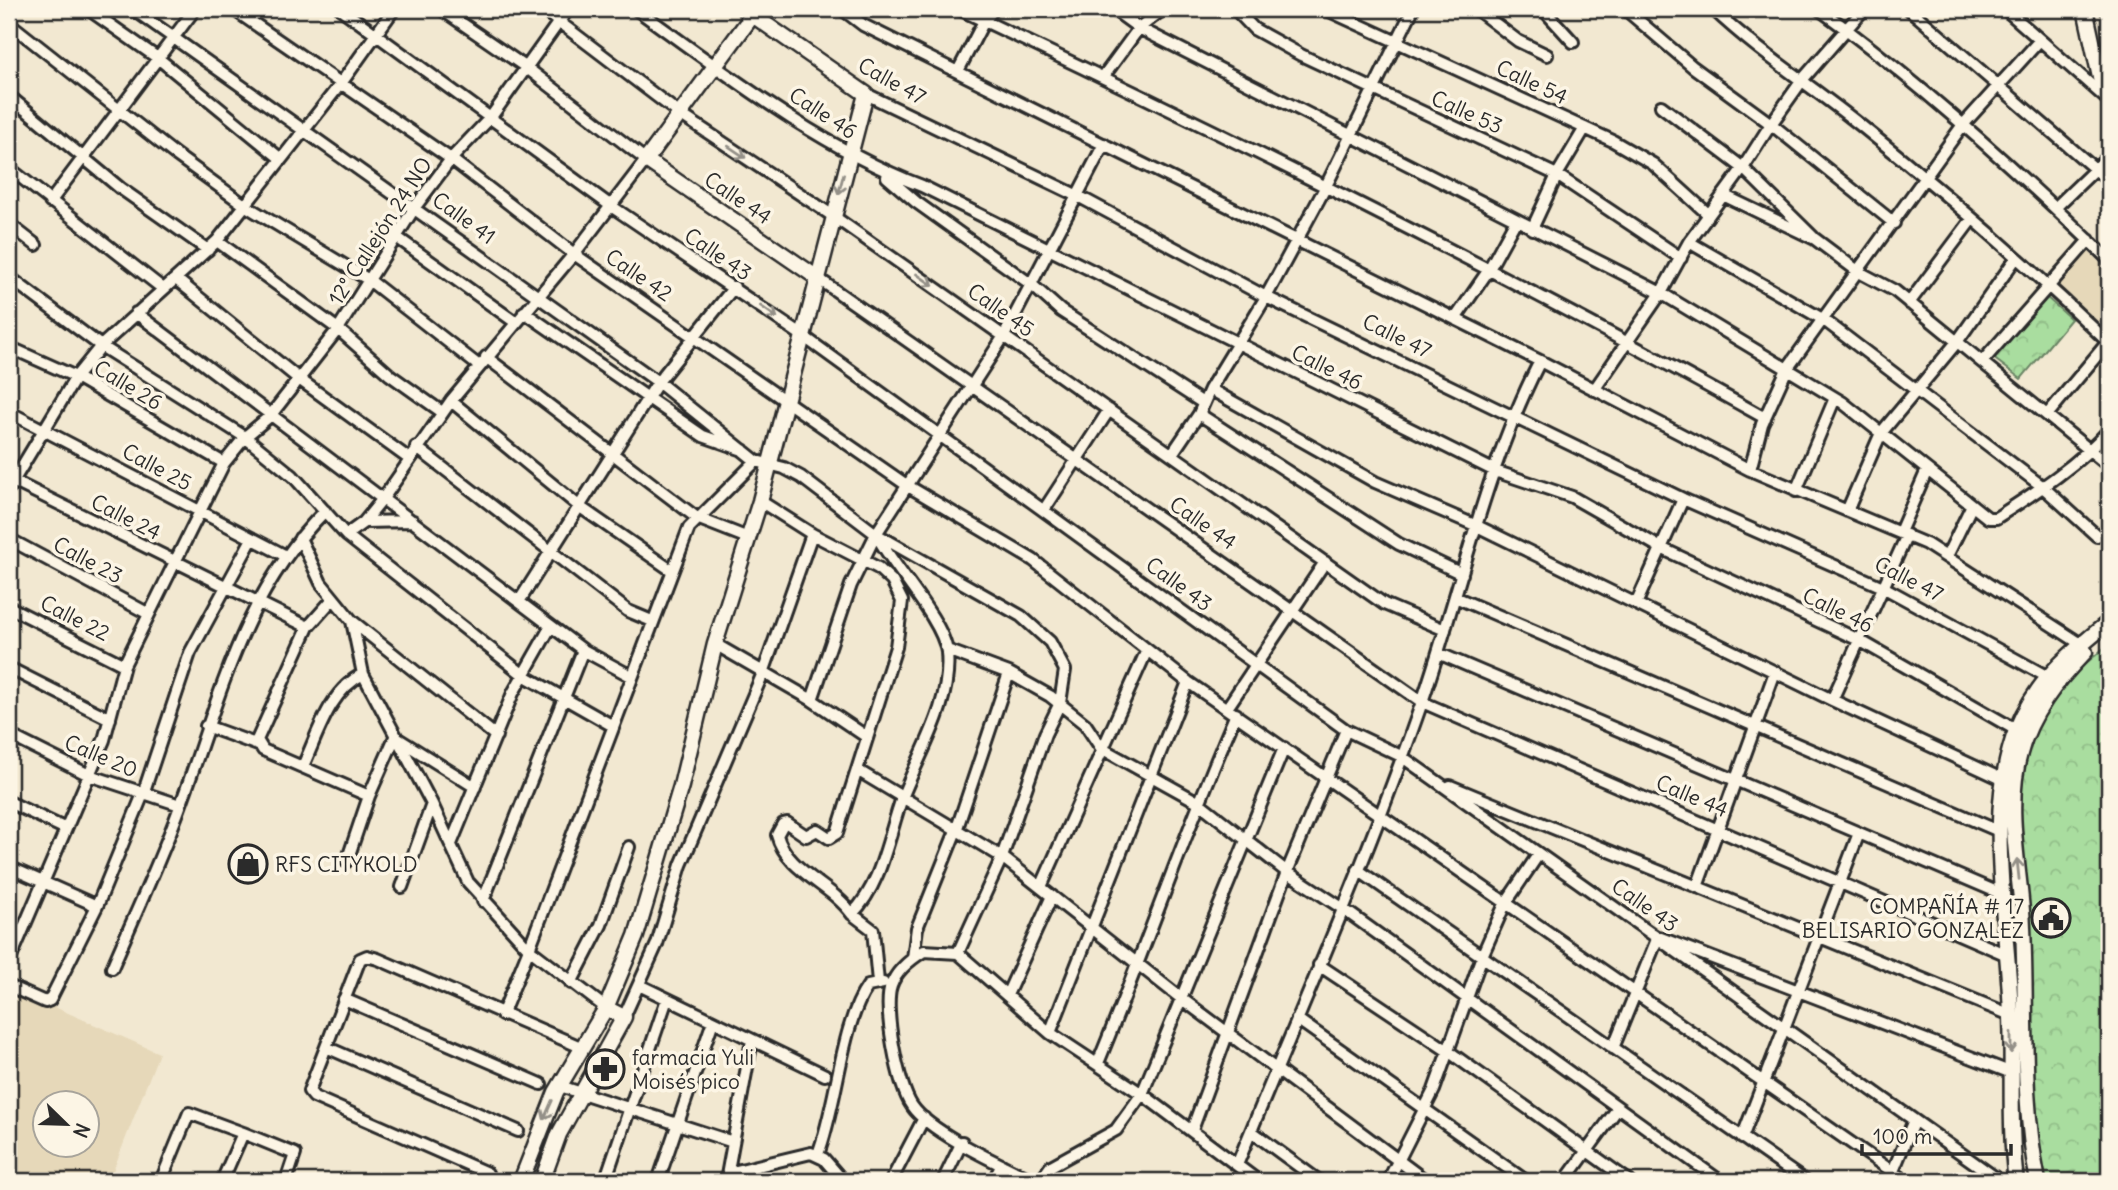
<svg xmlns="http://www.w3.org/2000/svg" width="2118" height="1190" font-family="Delius,sans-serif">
<defs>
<pattern id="forest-crowns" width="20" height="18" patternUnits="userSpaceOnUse" patternTransform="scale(1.75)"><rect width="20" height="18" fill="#a9dd9f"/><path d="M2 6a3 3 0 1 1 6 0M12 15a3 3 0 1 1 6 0" fill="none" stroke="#92be89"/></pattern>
</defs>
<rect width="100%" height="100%" fill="#f2e8d1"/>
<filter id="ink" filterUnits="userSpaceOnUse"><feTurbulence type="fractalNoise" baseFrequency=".0143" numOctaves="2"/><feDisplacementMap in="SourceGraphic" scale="14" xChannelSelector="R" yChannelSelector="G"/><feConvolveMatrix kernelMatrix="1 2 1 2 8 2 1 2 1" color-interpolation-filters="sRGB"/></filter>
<g filter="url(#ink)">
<path fill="#e6d8b9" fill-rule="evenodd" d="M2087 250 2109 272V312L2096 325 2052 289Z
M9 987 159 1053 109 1181H9ZM46 1102H88V1144H46Z"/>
<path fill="url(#forest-crowns)" stroke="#6a8465" stroke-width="2" d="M2045 296 2071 319 2021 379 1992 357Z
M2109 644V1181H2041L2032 1073 2030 935 2020 827 2023 766 2044 707 2078 670Z"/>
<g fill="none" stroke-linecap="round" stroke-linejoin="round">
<g stroke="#2b2b2b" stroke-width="16">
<path id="minor" d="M88 9 159 59 281 159
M133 9 658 382 756 461 784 468 801 477 876 534 1021 616 1050 642 1065 670 1060 703 1045 734 1002 857 958 953
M233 9 451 159 574 254 908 486 1033 560 1188 682 1906 1181
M341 9 611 206 803 336 1346 730 1401 756 2000 1181
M542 9 680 114 833 216 1384 604 1445 630
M636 9C726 74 818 146 922 186L1495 471 1572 497 1663 549 1859 640 2016 730
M842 9 863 25 1540 361 1750 470 1926 544 2081 644
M959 9C1231 137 1502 271 1765 418
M1113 9 1139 28 1661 293 1842 402 1988 518H1996C2036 492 2077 466 2109 430
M1235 9 1254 29 1301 55 1557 175 1681 258
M1325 9 1613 141 1653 164 1708 214
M1476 9 1518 41 1547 55
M1543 9 1573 42
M1625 9 1693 67 1771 124 1894 223
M1713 9C1759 53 1815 88 1864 128 1949 196 2031 268 2109 343
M1819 9C1922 84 2018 171 2109 260
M1909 9 2109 181
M2005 9 2108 100
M2105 9 2109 12
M9 23 176 155 246 206 369 280 479 366
M958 71 984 21 994 9
M1103 77 1139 28 1163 9
M866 94 1078 196 1266 297 1683 499 1883 587 2046 676
M9 96 120 188 208 250
M1661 106 1743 168 1813 237
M9 168 162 288
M887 177 916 202 1032 285 1061 311 1203 403
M1723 195 1815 239 1859 272 1895 291 2109 466
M50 202 195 9
M2056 207 2109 156
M9 224 36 245
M1532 229 1557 175 1585 128
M395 236 515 322
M217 241 338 329 390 375 442 412
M1689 242 1824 320 2043 487 2097 536
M9 277 101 346 245 437 293 476 346 535 364 522 382 500 451 401 574 254 646 160 527 68 441 9
M176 279 299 379 408 458
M819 279 1422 702 2007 955
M1909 303 1972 219
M524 312 703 436 743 450
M136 313 583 650 631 676
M1455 319 1488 271 1516 220
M9 347 76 377 224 463
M486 357 697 518 748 538
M1982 362 2089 240
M1210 389 1375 482 1477 526 1832 700 2004 780
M1594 390 1661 293 1689 242 1743 168 1771 124 1803 79 1864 9
M451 401 580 507 671 570
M9 412 286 556
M1199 414 1399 544 1462 574
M2047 415 2108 342
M416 447 628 611 652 621
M1172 454 1199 414 1210 389 1266 297 1325 188 1413 9
M1750 470 1762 424 1787 369 1962 126 2040 40
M9 479 308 627
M9 488 76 377 101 346 217 241 342 82 394 9
M1796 491 1835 398
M760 501 812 534 878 568 892 581 902 601 896 647 837 833 829 838 817 830 806 836 787 823 783 824 777 835C787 872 831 884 852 914
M1044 510 1109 410
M1847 511 1881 433 1957 342 2016 258
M364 522 413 521
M1900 532 1927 470
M876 534C892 566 943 620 947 652 952 705 920 751 902 798 888 837 882 884 852 914L873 930 878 982
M346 535 525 676 613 726
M300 538 321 583 352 621 496 736
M9 539 149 614
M1947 556 1972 505
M1455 597 2001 832
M332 600 308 627 257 740 263 750 369 796
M520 600 658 382 734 287
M1637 602 1683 499
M9 607 124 665
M352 621 363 674 432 804 468 882 529 949 502 1015
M715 644 812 700 867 737
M947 650 1009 673 1050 696 1085 724 1101 748 1198 802 1287 872 1342 908 1720 1181
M1438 653 2004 895
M9 668 110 719
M812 700 851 585 876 534 1004 336 1104 144
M1832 700 1907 535
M1227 708 1325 562
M206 726 258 745
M9 735 89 775 180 805
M303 766C318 734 329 691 363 674
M857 770 1002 857 1182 999 1426 1181
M1450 786 2011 1015
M9 802 66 829
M451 844 513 693 551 626
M347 861 369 796 395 737 475 787
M9 867 97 906
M1358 870 1805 1181
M402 887 432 804
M1041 887 1147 650
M1697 887 1775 672
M483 901 583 650
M913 958 917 928 957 828 1009 673
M9 962 104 740 124 665 224 463 245 437 270 416 338 329 415 207 451 159 491 117 568 9
M1319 965 1448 1051 1629 1181
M112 968C133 919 156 870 175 820 217 711 238 598 325 511
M571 983 601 925 629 847
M639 985 825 1075
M9 986 45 1002 50 1000 97 906 143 794 190 653 252 539
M1007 995 1052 896
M344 999 541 1084
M606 1008 529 949 689 528 756 461
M624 1017 657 944 681 865 763 673 812 534
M1297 1019 1526 1181
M1050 1033 1188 682
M326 1047 518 1131
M1613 1048 1658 937 2012 1073
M1098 1063C1146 947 1186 829 1236 714
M560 1086 733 1142
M1192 1130 1287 872 1346 730
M1251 1131 1319 1181
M1742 1138 1859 833
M818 1154C837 1106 841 1023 868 986L883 983
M1237 1165C1300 1011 1368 858 1422 702 1461 588 1485 468 1540 361
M487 1173 314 1097 309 1091 360 959 367 956 378 959 583 1048
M728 1173 811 1153 824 1159 843 1181
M161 1181 189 1113 243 1133
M222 1181 243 1133 295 1154 286 1181
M605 1181 667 999
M658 1181 713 1021
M726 1181 752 1040
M891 1181 924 1118
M943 1181 962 1142
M993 1181 1002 1165
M1034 1181C1004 1166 930 1133 912 1106 898 1086 883 1008 891 986 896 971 911 959 924 951L958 953 1050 1033 1142 1094 1258 1181
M1040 1181 1051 1166 1116 1130 1142 1094 1284 748
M1388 1181 1434 1090 1482 956 1505 904 1538 855
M1565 1181 1618 1108
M1889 1181 1914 1120"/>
</g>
<g stroke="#2b2b2b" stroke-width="19">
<path id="tertiary" d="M2085 9 2101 82 2109 99
M752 16 646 160 819 279
M521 1181 556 1092 606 1008 636 936 681 786 715 644 760 501 866 94 744 9
M542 1181 559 1134 624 1017 606 1008
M2016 1181C2009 1127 2013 1071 2011 1017 2009 927 1983 814 2017 728 2037 680 2070 653 2109 622
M2038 1181C2021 1099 2027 1012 2023 927 2021 871 2004 810 2020 753 2031 713 2056 682 2085 652"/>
</g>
<use href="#minor" stroke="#fcf5e5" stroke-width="10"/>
<use href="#tertiary" stroke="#fcf5e5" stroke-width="14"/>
</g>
<defs><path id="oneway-shaft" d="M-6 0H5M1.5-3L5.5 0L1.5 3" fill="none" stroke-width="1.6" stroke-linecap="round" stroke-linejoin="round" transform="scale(1.75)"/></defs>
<g stroke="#949088">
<use href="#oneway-shaft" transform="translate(737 152) rotate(34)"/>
<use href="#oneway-shaft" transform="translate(841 184) rotate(105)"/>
<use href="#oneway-shaft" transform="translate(925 280) rotate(35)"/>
<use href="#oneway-shaft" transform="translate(769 312) rotate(35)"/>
<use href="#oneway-shaft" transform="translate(2018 869) rotate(-96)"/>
<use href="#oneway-shaft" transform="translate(2011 1043) rotate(90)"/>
<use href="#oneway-shaft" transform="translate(548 1110) rotate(114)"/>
</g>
</g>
<defs>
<g id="shop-ring" transform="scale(2.0125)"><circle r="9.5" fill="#fcf5e5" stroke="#2b2b2b" stroke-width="1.5"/><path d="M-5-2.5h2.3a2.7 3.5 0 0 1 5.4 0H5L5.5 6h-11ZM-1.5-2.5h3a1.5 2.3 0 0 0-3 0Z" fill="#2b2b2b"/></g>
<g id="civic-ring" transform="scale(2.0125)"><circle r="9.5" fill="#fcf5e5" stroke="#2b2b2b" stroke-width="1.5"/><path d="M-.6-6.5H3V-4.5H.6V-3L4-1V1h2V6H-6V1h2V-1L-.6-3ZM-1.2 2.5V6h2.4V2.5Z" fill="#2b2b2b"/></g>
<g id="pharmacy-ring" transform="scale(2.0125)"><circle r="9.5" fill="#fcf5e5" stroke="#2b2b2b" stroke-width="1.5"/><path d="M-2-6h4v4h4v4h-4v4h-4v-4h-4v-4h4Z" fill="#2b2b2b"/></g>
</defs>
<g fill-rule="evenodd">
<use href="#shop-ring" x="248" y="864"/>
<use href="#civic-ring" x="2051" y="918"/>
<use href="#pharmacy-ring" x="605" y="1069"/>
</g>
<g text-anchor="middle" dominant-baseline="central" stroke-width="7" stroke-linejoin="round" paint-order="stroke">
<g font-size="21" fill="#2b2b2b" stroke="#fcf5e5">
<text transform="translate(892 81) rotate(29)">Calle 47</text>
<text transform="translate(1532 82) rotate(25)">Calle 54</text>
<text transform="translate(1467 112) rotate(24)">Calle 53</text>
<text transform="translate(823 113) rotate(33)">Calle 46</text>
<text transform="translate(738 198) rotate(34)">Calle 44</text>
<text transform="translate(464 218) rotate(36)">Calle 41</text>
<text transform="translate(380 231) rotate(-57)">12° Callejón 24 NO</text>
<text transform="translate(718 254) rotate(34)">Calle 43</text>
<text transform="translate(639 275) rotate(34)">Calle 42</text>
<text transform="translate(1001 310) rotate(35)">Calle 45</text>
<text transform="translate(1397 336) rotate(26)">Calle 47</text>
<text transform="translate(1327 367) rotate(26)">Calle 46</text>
<text transform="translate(128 385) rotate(31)">Calle 26</text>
<text transform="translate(157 467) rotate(28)">Calle 25</text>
<text transform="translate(126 517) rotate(27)">Calle 24</text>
<text transform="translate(1203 523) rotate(35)">Calle 44</text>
<text transform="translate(88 560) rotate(28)">Calle 23</text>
<text transform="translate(1909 579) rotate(27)">Calle 47</text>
<text transform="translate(1179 584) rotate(36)">Calle 43</text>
<text transform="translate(1838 610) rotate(26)">Calle 46</text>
<text transform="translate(75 618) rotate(27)">Calle 22</text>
<text transform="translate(101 756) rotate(23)">Calle 20</text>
<text transform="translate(1692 796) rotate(23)">Calle 44</text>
<text transform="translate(1645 905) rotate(35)">Calle 43</text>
</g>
<g font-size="21" fill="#2b2b2b" stroke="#fcf5e5" text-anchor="start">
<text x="275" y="864">RFS CITYKOLD</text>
<text x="2024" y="906" text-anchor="end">COMPAÑÍA # 17<tspan x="2024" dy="24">BELISARIO GONZALEZ</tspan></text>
<text x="632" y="1057">farmacia Yuli<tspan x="632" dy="24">Moisés pico</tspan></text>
</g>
</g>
<rect width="2118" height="1190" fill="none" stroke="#fcf5e5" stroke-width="35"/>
<rect x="18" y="18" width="2083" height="1155" fill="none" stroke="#2b2b2b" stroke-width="2.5" filter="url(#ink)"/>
<g transform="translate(66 1124) rotate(113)"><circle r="33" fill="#fcf5e5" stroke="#a8a49b" stroke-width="2"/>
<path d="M0-5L12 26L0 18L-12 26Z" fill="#2b2b2b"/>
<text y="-10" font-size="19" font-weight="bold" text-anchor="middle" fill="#2b2b2b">N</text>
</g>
<path d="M1862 1144v10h149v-10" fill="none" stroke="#2b2b2b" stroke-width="3.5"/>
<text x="1873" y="1144" font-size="21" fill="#2b2b2b" stroke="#fcf5e5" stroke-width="5" paint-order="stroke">100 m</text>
</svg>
